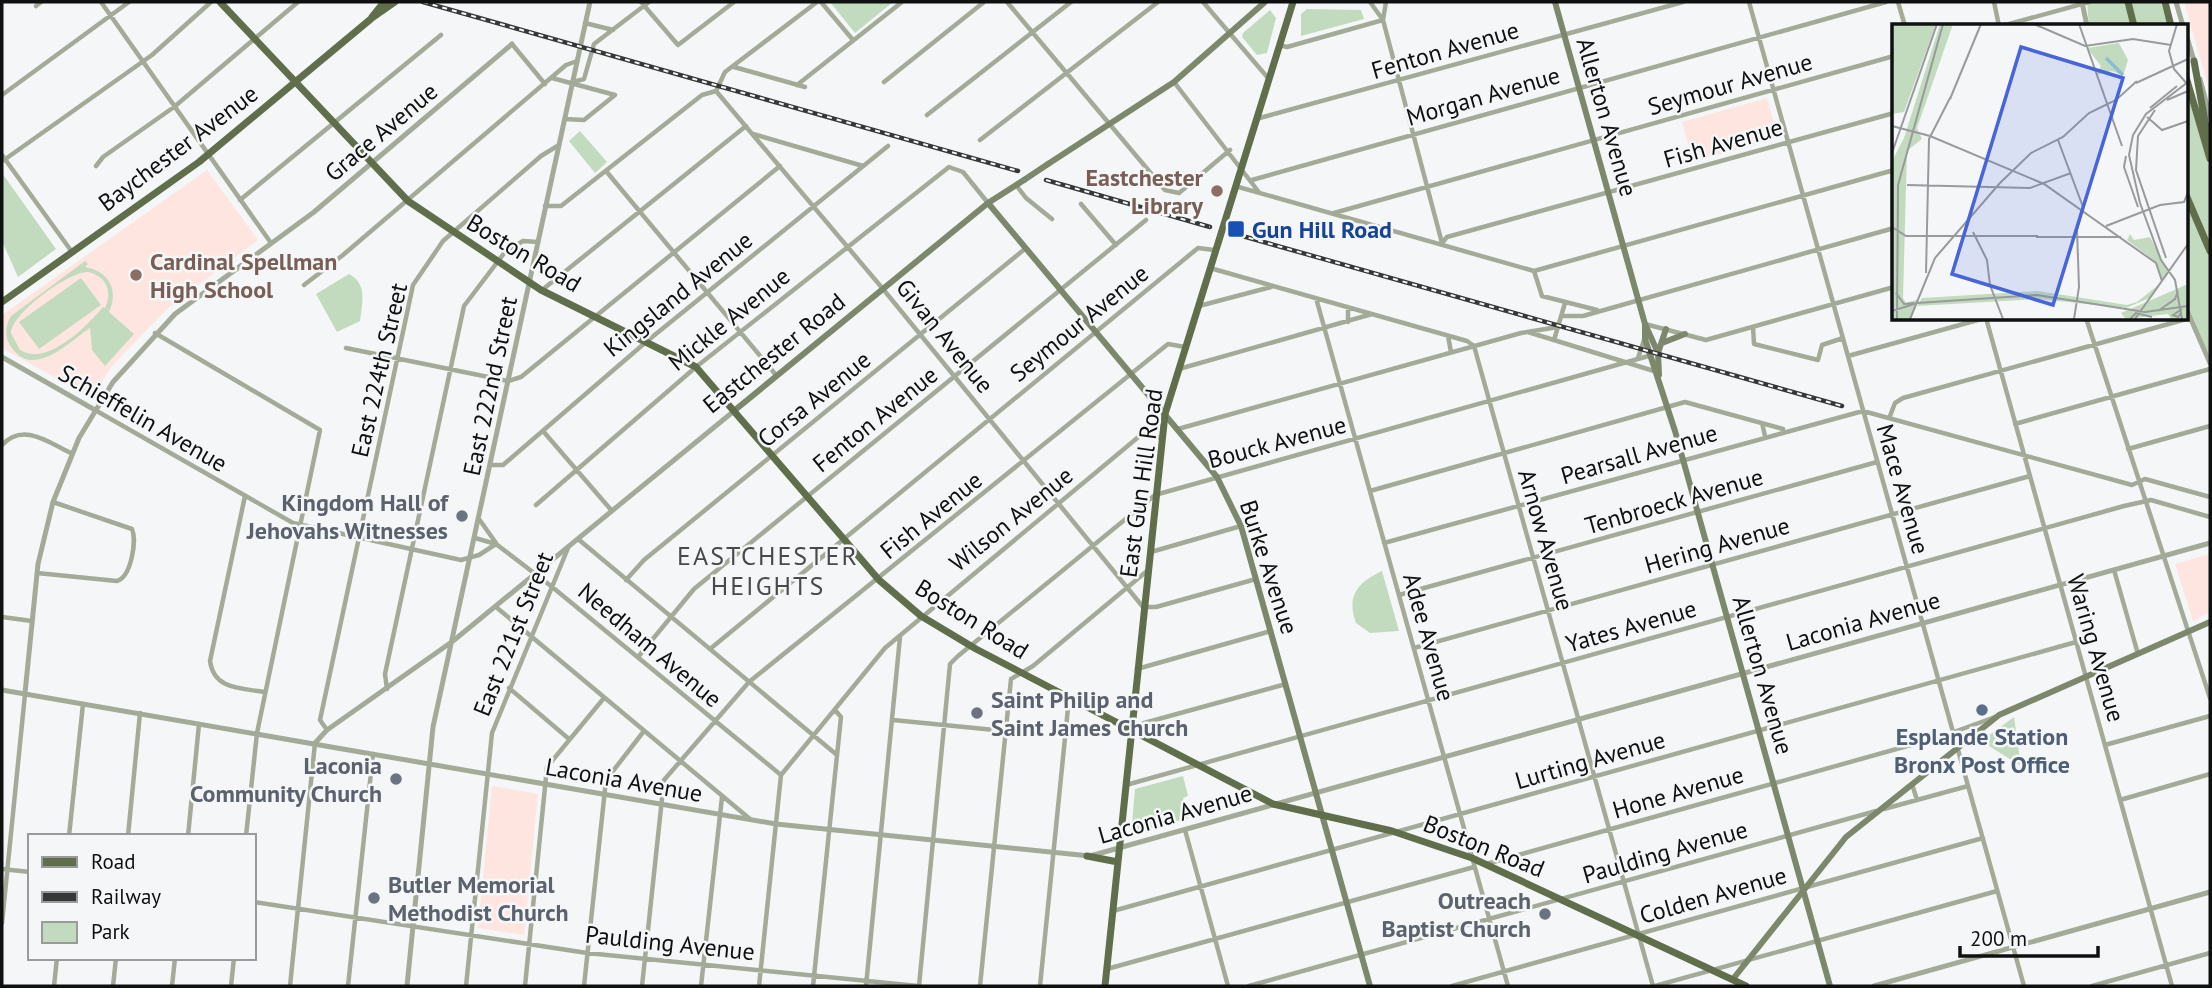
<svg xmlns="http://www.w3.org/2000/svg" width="2212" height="988" font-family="'PT Sans',sans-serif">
<rect width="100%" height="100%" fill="#f4f6f8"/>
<path fill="#ffe5df" d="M2184 2H2210V93Z
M1767 98 1778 138 1693 162 1682 122Z
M207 170 258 240 167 309 112 366 91 398 2 348V315Z
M2210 554V612L2193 621 2175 564Z
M492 786 538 794 524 935 478 928Z"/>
<path fill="#c2dbbe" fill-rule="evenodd" d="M830 2H893L855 33Z
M2087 2H2161L2168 26H2089Z
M1307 9 1361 10 1364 19 1301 36V14Z
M1270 10 1276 18 1267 53 1257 55 1242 37 1243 33Z
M2186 89 2210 170V357L2186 301Z
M580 131 607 162 595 173 569 141Z
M2 173 56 249 18 277 2 241Z
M85 261 88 264 85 267C109 271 119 290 109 312L134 334 105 366 92 350 90 328C69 342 34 379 12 348 4 338 5 327 11 316ZM88 272C106 276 113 291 105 308L103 307C87 326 47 367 20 350L11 333C12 313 68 272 88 272Z
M349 274C368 284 362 303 360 321L337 332 316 294Z
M81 278 101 305 39 349 19 322Z
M1382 571 1399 631 1370 633 1356 623C1346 596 1358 582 1382 571Z
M2014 717 2021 766 1981 741Z
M1183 776 1188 796 1183 798 1188 818 1131 834 1135 789Z"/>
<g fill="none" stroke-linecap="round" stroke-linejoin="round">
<path stroke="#a3ab98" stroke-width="4.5" d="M101 2 271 243
M641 2 678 45 734 2
M821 2 853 40
M1007 2 1165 190 1179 193 1230 150
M1203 2 1268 78
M1370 2 1383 20 1442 243
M1749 2 2024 986
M1898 2 1905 26
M1994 2 1999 26
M36 6 41 2
M585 23 613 30
M2002 26 2089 2
M512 44 545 84
M1279 45 1287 47 1383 20 1386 2
M734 67 805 87
M552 78 615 95
M573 82 584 79 594 44 649 2
M884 82 984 2
M1174 82 1258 191
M797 85 902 2
M716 91 883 289 1143 607H1156L1256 579
M716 91 725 72 817 2
M2 95 129 2
M927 115 1071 2
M565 119 584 120 615 95
M1256 119 1683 2
M753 134 863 166
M980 140 1158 2
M2 155 72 252
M4 160 152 55 211 2
M96 166 103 157 174 107 298 2
M606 171 776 375
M1252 180 1886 2
M1016 185 1026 198 1052 219
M1235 186 1534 271
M240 200 441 35
M1081 204 1116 245
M545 206H561L702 95 716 91
M1334 213 1894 56
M1442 243 1447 237 1894 113
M1210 268 1467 341 1474 346 1653 986
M1534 271 1894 170
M1534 271 1542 296 1597 310
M304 285 343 255 566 65 577 61
M542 290 746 126
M1316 298 1508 986
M1199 306 1271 287
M1348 307V322
M1561 316H1583L1894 228
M1986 318 2172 986
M2086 318 2210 698
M1645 324 1706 340 1894 287
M1753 327 1754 344 1818 360 1822 345 1843 338
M1528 332 1654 371
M155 333 320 430 257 733 246 836
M1448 336 1451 352
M1554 340 1565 303
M346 348 508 381 521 377 780 166
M1848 356 1985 318
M1638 358 1644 340
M1179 369 1372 314
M95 410 293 523 461 560 479 555 496 544
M1890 416 1895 403 1903 398 2190 318
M1762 423 1765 436
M2015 424 2210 369
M1178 429 1521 333 1558 327
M543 431 612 511
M2 445C23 422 48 442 71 453
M2128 449 2210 426
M491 465H503L646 342 888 146
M1370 491 1685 402 1783 429
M245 496 210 661C214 690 241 688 264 692
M536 505 696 367 949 167 963 172 988 203
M479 519 496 543
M475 538 496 544 551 586 781 775
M578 539 837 755
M1384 543 1863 411 2132 485 2145 479 2210 497
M1151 552 1241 526
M2114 570 2138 654
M37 573 117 581C131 577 137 541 132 529L53 502
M626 580 644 560 1026 248
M1399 595 1877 462
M496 607 750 819
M2 617 32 621
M1414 648 2030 476
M710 649 1198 248 1214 250
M638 657 694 589 1146 220
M1137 669 1271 631
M509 688 569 739
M387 689 385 674 464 306 505 252 523 241 538 242
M893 720 1005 731
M327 730 320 720 413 285 443 241 541 156 559 145
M1132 730 1144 723 1286 684
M2105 745 2210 716
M781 775 885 648 1142 434 1162 438
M1912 784 1917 800
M1126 785 2124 506 2151 500 2210 517
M2120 800 2210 774
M1884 809 1968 786
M1185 830 1228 986
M69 836 83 704
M128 836 140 713
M188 836 199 724
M1486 864 1943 736 1995 717
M2 869 30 872
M254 902 587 953 918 986
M1113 911 2076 642
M2 923 25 694
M1107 969 1474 867
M54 986 57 958
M113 986 116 958
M172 986 175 958
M231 986 234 958
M290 986 315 743
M348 986 373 754
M466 986 492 733 568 548
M525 986 547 767 604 698
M584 986 606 780 644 731
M642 986 664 780 749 682 1168 344 1185 347
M701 986 722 797
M759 986 781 775
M813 986 841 717 835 710
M866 986 900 637
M919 986 950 664 958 656 1155 495 1652 355
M980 986 1011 679 1033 666 1147 571
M1040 986 1069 698
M1249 986 1876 811
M1452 986 1983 838
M1655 986 1997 891
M2092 986 2210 953"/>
<path stroke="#a3ab98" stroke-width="5" d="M2082 2 2087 26
M2176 2 2183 26
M2186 34 2195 64
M2200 79 2210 117
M2186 308 2210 363
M2 357 95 410
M2 690 776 824 1090 856 2210 543
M25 693 38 564 53 502 79 438 113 382 175 314 314 212 512 44
M315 743 327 730 453 641 734 411
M407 986 433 727 590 2
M1874 986 2210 892"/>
<path stroke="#7c876b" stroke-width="6" d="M1555 2 1645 324 1658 353 1659 375
M1048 164 1174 82 1265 2
M988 203 1217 477 1241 526 1370 986
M1645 324V339L1675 431 1830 986
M1662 343 1685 334
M1658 353 1666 329
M735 410 988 203 1024 180
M1733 979 1846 837 1999 715 2210 622"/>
<path stroke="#606e4b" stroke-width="7" d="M220 2 408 201 541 290 696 367 879 580 921 616 976 649 1273 804 1392 831 1472 858 1746 986
M2128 2 2134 26
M2165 2 2171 26
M372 17 384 2
M2194 61 2208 138 2207 148
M2186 77 2210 159
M2186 195 2210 251
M2 302 199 162 372 18 395 2
M1087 856 1118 862
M1105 986 1165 414 1293 2"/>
<g stroke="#363838" stroke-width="4.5">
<path id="rail" d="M423 2 1018 171
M1046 180 1210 227
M1239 235 1842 406"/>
</g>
<use href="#rail" stroke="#f4f6f8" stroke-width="2" stroke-dasharray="5" stroke-linecap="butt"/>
<path stroke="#7c876b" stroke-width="6" d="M1024 180 1048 164"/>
</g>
<g fill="#8d6e63" stroke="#f4f6f8" stroke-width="2.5">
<circle cx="1217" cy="191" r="7"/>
<circle cx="136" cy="275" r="7"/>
</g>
<rect fill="#1a4fb4" stroke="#f4f6f8" stroke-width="2.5" x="1227" y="220" width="18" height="18" rx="3.5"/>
<g fill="#6b7280" stroke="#f4f6f8" stroke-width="2.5">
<circle cx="462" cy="516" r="7"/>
<circle cx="977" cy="713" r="7"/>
<circle cx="396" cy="779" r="7"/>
<circle cx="374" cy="898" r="7"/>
<circle cx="1545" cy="914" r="7"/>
</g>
<circle fill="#5c6f8a" stroke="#f4f6f8" stroke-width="2.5" cx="1982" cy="710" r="7"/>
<g text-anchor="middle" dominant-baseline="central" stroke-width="5" stroke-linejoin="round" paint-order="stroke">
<g font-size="24" fill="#0f1010" stroke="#f4f6f8">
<text transform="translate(1445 50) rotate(-16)">Fenton Avenue</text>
<text transform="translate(1730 84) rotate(-16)">Seymour Avenue</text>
<text transform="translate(1483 96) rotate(-16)">Morgan Avenue</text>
<text transform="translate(1607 117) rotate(74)">Allerton Avenue</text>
<text transform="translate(381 132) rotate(-40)">Grace Avenue</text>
<text transform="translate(1723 143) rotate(-16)">Fish Avenue</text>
<text transform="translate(178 148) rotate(-37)">Baychester Avenue</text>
<text transform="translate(524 253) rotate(31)">Boston Road</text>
<text transform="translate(678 294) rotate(-39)">Kingsland Avenue</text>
<text transform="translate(729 319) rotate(-39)">Mickle Avenue</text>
<text transform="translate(1079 323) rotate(-39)">Seymour Avenue</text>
<text transform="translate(945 336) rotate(51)">Givan Avenue</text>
<text transform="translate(774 353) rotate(-39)">Eastchester Road</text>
<text transform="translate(379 370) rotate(-77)">East 224th Street</text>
<text transform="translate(490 386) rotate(-78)">East 222nd Street</text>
<text transform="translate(814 399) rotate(-39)">Corsa Avenue</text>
<text transform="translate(143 418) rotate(30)">Schieffelin Avenue</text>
<text transform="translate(875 419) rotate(-39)">Fenton Avenue</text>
<text transform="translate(1277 442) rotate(-15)">Bouck Avenue</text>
<text transform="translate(1639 454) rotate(-16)">Pearsall Avenue</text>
<text transform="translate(1141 483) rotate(-82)">East Gun Hill Road</text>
<text transform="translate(1903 489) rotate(74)">Mace Avenue</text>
<text transform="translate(1674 501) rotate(-16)">Tenbroeck Avenue</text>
<text transform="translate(931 515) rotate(-39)">Fish Avenue</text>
<text transform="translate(1011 519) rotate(-39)">Wilson Avenue</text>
<text transform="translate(1546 540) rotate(74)">Arnow Avenue</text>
<text transform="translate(1717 545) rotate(-16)">Hering Avenue</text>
<text transform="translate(1269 567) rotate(72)">Burke Avenue</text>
<text transform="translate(972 619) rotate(32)">Boston Road</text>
<text transform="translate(1863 621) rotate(-16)">Laconia Avenue</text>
<text transform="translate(1631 626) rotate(-16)">Yates Avenue</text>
<text transform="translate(513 634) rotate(-68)">East 221st Street</text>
<text transform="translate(1429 637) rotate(74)">Adee Avenue</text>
<text transform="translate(650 645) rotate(40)">Needham Avenue</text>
<text transform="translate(2096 648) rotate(74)">Waring Avenue</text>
<text transform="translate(1763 675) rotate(74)">Allerton Avenue</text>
<text transform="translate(1590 760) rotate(-16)">Lurting Avenue</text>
<text transform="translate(624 780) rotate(10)">Laconia Avenue</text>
<text transform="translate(1678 792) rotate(-16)">Hone Avenue</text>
<text transform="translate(1175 814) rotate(-16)">Laconia Avenue</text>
<text transform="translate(1484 846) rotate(22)">Boston Road</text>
<text transform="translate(1665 852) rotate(-16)">Paulding Avenue</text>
<text transform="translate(1713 895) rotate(-16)">Colden Avenue</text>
<text transform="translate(670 943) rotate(6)">Paulding Avenue</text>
</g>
<g font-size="24" font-weight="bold" fill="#785e54" stroke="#f4f6f8" text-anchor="end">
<text x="1203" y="177">Eastchester<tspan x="1203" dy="28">Library</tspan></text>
<text x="150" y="261" text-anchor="start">Cardinal Spellman<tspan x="150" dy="28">High School</tspan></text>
</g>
<g font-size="24" font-weight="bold" fill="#164399" stroke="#f4f6f8" text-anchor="start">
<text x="1252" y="229">Gun Hill Road</text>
</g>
<g font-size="24" font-weight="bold" fill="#5b616d" stroke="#f4f6f8" text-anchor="end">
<text x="448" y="502">Kingdom Hall of<tspan x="448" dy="28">Jehovahs Witnesses</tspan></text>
<text x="991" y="699" text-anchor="start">Saint Philip and<tspan x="991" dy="28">Saint James Church</tspan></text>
<text x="382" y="765">Laconia<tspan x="382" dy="28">Community Church</tspan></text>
<text x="388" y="884" text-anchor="start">Butler Memorial<tspan x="388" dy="28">Methodist Church</tspan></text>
<text x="1531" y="900">Outreach<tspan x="1531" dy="28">Baptist Church</tspan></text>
</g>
<g font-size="24" font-weight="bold" fill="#4e5e75" stroke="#f4f6f8">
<text x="1982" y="736">Esplande Station<tspan x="1982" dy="28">Bronx Post Office</tspan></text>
</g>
<g font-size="26" letter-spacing="2" fill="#48494b" stroke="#f4f6f8">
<text x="768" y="555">EASTCHESTER<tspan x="768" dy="30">HEIGHTS</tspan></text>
</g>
</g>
<g transform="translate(1892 24)">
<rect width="296" height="296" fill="#f4f6f8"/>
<path d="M0 0H44L12 88 0 90ZM48 0H61L25 104 30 115 15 127 11 274 14 279 27 275 19 295H0V137L12 114ZM227 19 236 36 231 52 220 47 204 51 209 42 195 24ZM238 210 242 216 258 213 277 248 260 273 234 284 146 275 25 282 30 274 146 267 235 281 245 278 270 258 264 238 235 216ZM296 260V295H279L276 290 234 295 229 289Z" fill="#c2dbbe"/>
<path fill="none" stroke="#88bdd4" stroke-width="3.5" d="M214 34 231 51"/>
<path fill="none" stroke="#989a9b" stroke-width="2" d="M142 0 193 22 241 15 279 21M187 0 230 122M285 0 277 27 282 45 296 61M244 59 296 35M58 75 89 0M275 76 296 67M258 84 285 62M263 86 246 112 244 146 274 234M255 93 270 106 296 97M0 102 38 112 152 160 264 239 270 257M166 116 191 183 185 206 187 263 182 295M0 129 45 0M234 132 232 143 246 183M15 161 138 164 179 149M214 202 268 181 292 178 296 168M0 203 14 212H146M81 208 95 236 98 261 111 295M144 213H229M34 249 37 115 58 74M4 269 12 280 22 279M0 287 25 279 145 271 253 288 296 282M266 287 283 275 286 267M289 289 286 293 281 291 290 285M5 295 6 161 51 0M18 295 43 234 108 159 139 129 171 113 197 89 224 76 245 57M238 295 244 289 260 293M243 295 296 220M290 295 283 256 269 236 248 179 237 131 241 111 254 90 296 58"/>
<path fill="#4765d9" fill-opacity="0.15" stroke="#4765d9" stroke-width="3.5" d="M129 23 231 54 161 281 60 250Z"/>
<rect width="296" height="296" fill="none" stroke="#0f1010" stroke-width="3.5"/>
</g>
<rect width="2212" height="988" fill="none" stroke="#0f1010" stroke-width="7"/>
<rect x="28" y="834" width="228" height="126" fill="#f4f6f8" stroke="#989a9b" stroke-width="2"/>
<rect x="42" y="857" width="35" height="10" fill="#606e4b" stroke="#989a9b" stroke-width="2"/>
<text x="91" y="869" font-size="21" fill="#0f1010">Road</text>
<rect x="42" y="892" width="35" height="10" fill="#363838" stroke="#989a9b" stroke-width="2"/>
<text x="91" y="904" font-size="21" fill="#0f1010">Railway</text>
<rect x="42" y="922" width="35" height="21" fill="#c2dbbe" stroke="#989a9b" stroke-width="2"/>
<text x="91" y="939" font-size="21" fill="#0f1010">Park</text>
<path d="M1960 946v10h138v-10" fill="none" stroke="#0f1010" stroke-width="3.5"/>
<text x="1970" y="946" font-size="21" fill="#0f1010" stroke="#f4f6f8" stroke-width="5" paint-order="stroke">200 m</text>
</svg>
